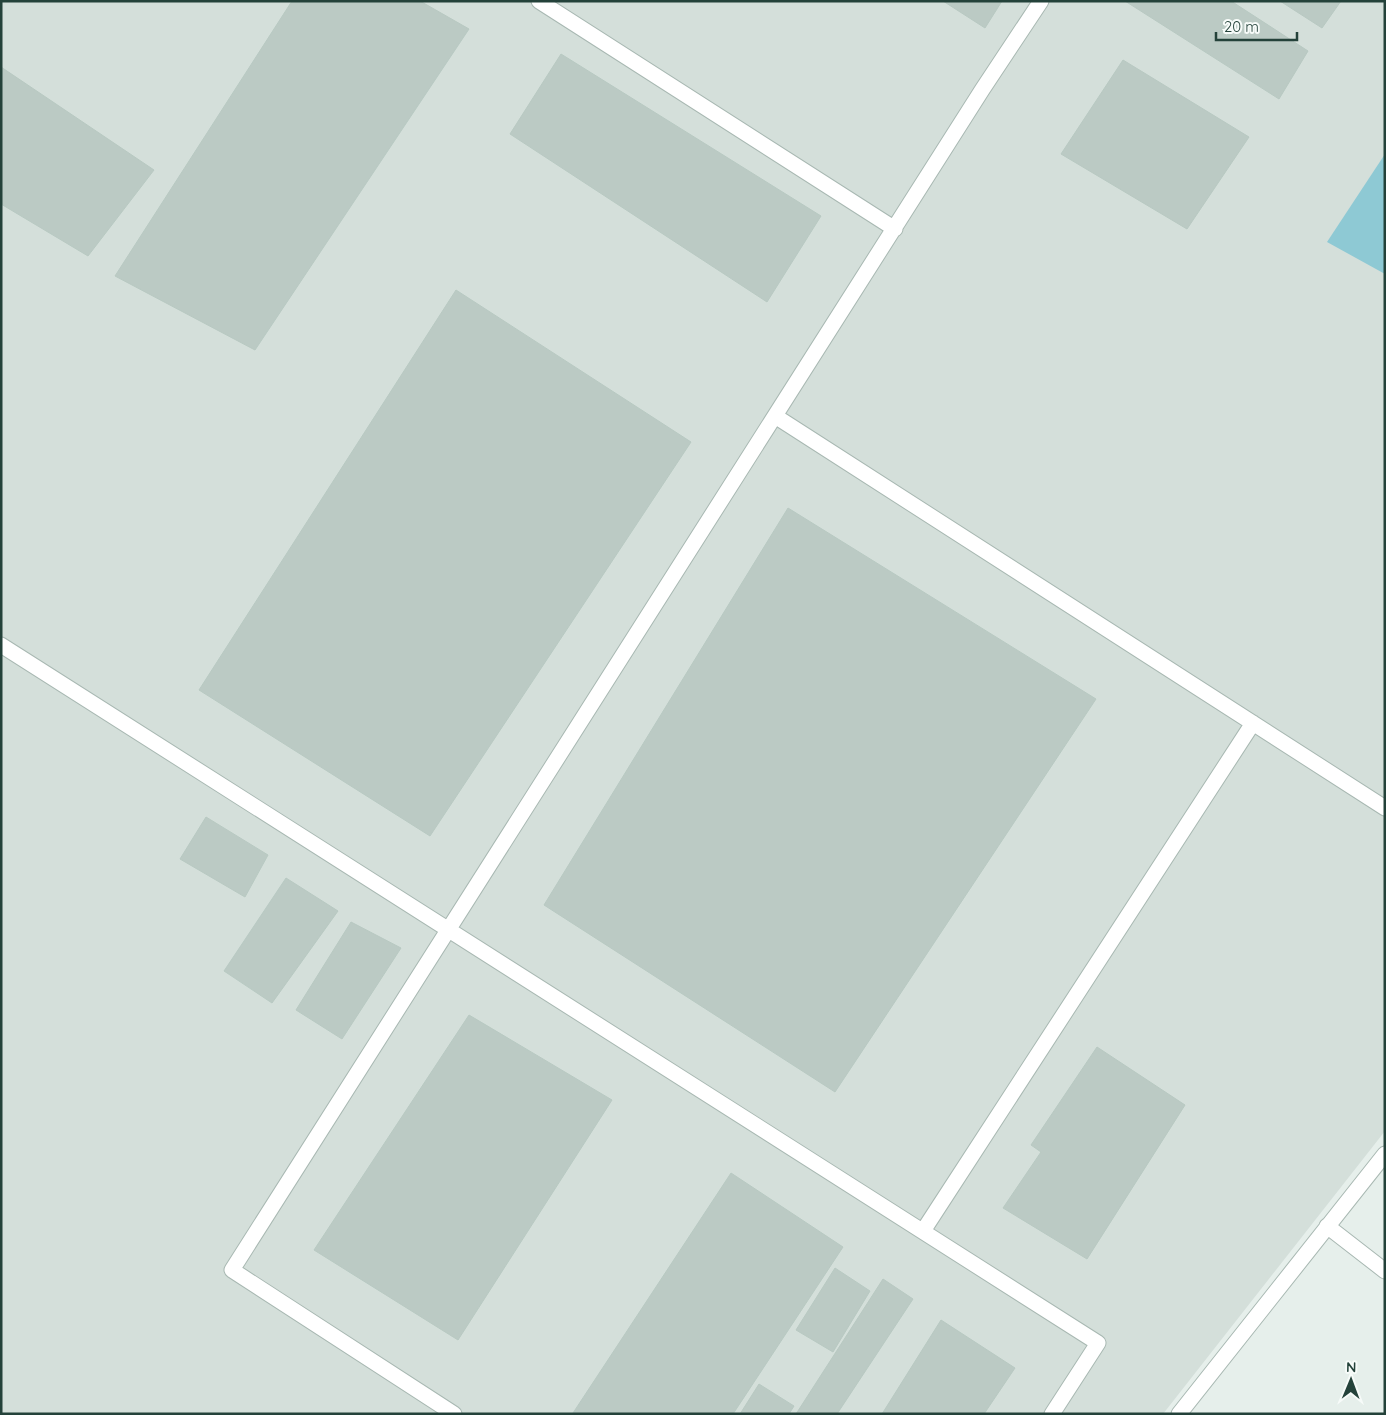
<svg xmlns="http://www.w3.org/2000/svg" width="1386" height="1415" font-family="Quicksand,sans-serif">
<rect width="100%" height="100%" fill="#e6efeb"/>
<path fill="#d4dfda" d="M1 1H1385V1131L1163 1414H1Z"/>
<path fill="#8ec9d4" d="M1385 154V274L1327 242Z"/>
<path fill="#bbcac4" stroke="#b8c9c2" d="M292 1H420L469 29 255 350 115 276Z
M943 1H1002L985 28Z
M1125 1H1231L1308 51 1279 99Z
M1280 1H1341L1322 28Z
M561 54 821 216 767 302 510 134Z
M1123 60 1249 137 1187 229 1061 154Z
M1 67 154 170 88 256 1 204Z
M456 290 691 442 430 836 199 690Z
M788 508 1096 699 835 1092 544 905Z
M206 817 268 855 245 897 180 859Z
M286 878 338 911 272 1003 224 971Z
M351 922 401 948 342 1039 296 1010Z
M469 1015 612 1100 458 1340 314 1250Z
M1097 1047 1185 1105 1087 1259 1003 1208 1041 1152 1031 1145Z
M731 1173 843 1247 733 1414 573 1413Z
M835 1268 870 1291 833 1352 796 1330Z
M883 1279 913 1299 837 1414H796Z
M941 1320 1015 1368 984 1414H882Z
M759 1384 794 1406 789 1414H740Z"/>
<g fill="none" stroke-linecap="round" stroke-linejoin="round">
<g stroke="#a8b8b2" stroke-width="17">
<path id="service" d="M539 1 895 229
M775 416 1385 808
M1 645 1098 1343 1052 1414
M923 1231 1253 723
M454 1414 232 1270 982 90 1041 1"/>
</g>
<g stroke="#a8b8b2" stroke-width="17">
<path id="minor" d="M1327 1226 1385 1271
M1179 1414 1385 1154"/>
</g>
<use href="#service" stroke="#fff" stroke-width="15"/>
<use href="#minor" stroke="#fff" stroke-width="15"/>
</g>
<rect width="1386" height="1415" fill="none" stroke="#24423a" stroke-width="5"/>
<g transform="translate(1351 1380) rotate(1)" stroke="#f7fbf9" stroke-width="4" paint-order="stroke">
<path d="M0-4L9 19L0 12L-9 19Z" fill="#24423a"/>
<text y="-8" font-size="14" font-weight="bold" text-anchor="middle" fill="#24423a">N</text>
</g>
<path d="M1216 32v8h81v-8" fill="none" stroke="#24423a" stroke-width="2.5"/>
<text x="1224" y="32" font-size="15" fill="#24423a" stroke="#f7fbf9" stroke-width="4" paint-order="stroke">20 m</text>
</svg>
